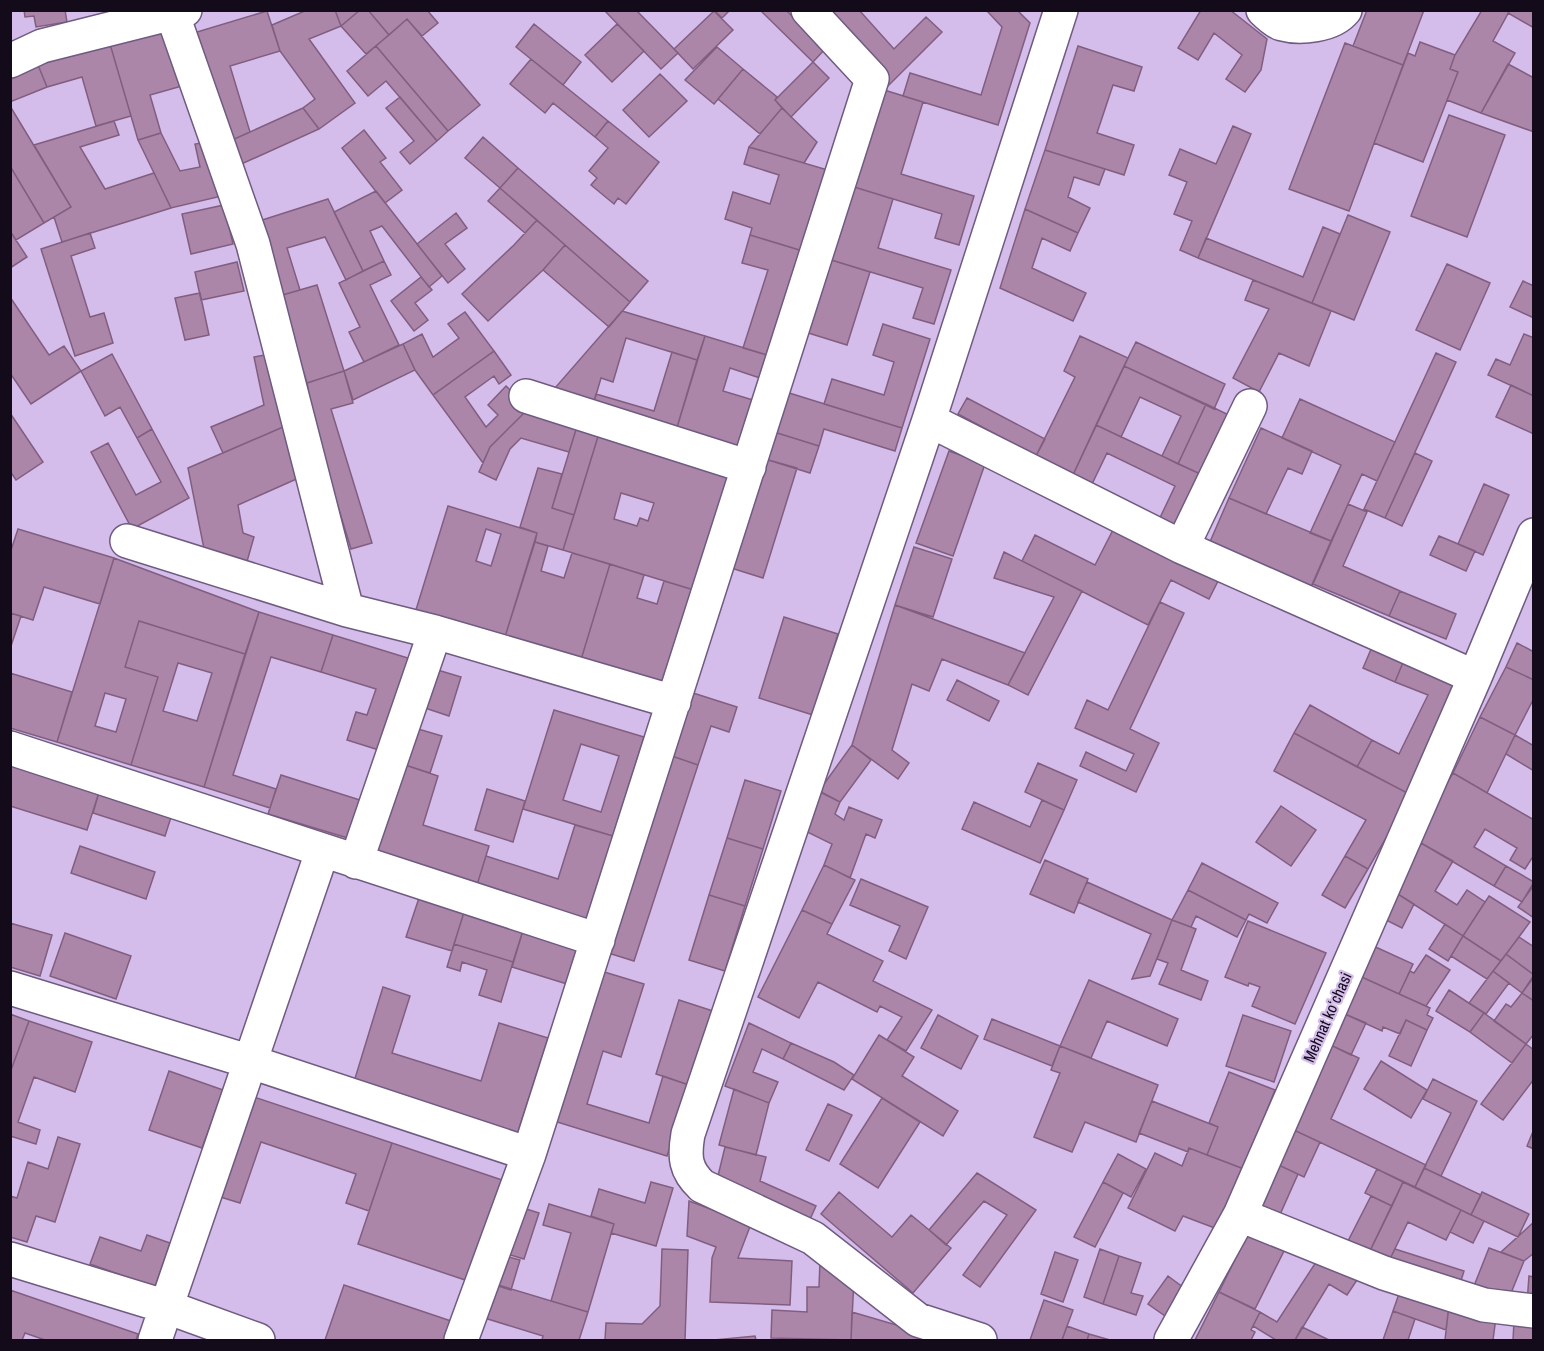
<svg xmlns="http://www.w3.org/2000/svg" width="1544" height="1351" font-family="'Archivo Narrow',sans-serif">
<rect width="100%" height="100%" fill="#d4bdea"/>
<path fill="#ab86a9" stroke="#815e80" stroke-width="1.5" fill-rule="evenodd" d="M24 10H65L67 22 36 27 34 16 25 17Z
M307 10H335L341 26 309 39 355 103 319 129 303 108 315 99 280 51 272 25Z
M335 10H360L341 26Z
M360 10H368L389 35 366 54 341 26Z
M368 10H427L438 23 422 36 407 19 389 35Z
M604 10H636L678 53 661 69Z
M714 10H730L722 18Z
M760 10H786L825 49 813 62Z
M818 10H859L894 49 926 17 942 32 888 86Z
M1017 10 1030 23 998 125 903 96 910 73 981 95 1002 27 987 11Z
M1201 10H1230L1267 39 1261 70 1245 92 1226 79 1242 55 1214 33 1198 60 1178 48Z
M1367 10H1424L1403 65 1353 46Z
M1482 10H1510L1493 41 1515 53 1481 113 1447 100 1458 72 1450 69 1455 55Z
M1510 10H1534V28L1508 13Z
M267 11 280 51 230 66 250 132 230 141 197 32Z
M714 11 733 30 693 69 674 49Z
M407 19 480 105 448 131 376 46Z
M534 24 581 62 563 85 516 47Z
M617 24 644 51 612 82 585 55Z
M173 26 189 84 150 95 161 133 138 140 110 44Z
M1420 42 1455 55 1450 69 1458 72 1423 162 1374 143 1408 53 1415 56Z
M1345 43 1403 65 1349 211 1289 189Z
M110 44 131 116 96 126 82 77 47 87 38 65Z
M376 46 448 131 437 141 386 81 368 96 347 71Z
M1078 46 1142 67 1134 91 1113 85 1097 133 1134 145 1124 175 1045 150Z
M717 47 743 69 714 104 685 80Z
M531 59 608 121 595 137 553 103 545 113 510 84Z
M813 62 829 78 791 117 775 100Z
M1508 64 1534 78V132L1481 113Z
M38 65 47 87 10 102V75Z
M743 69 777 97 775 100 782 108 760 134 718 99Z
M660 74 687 101 649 137 623 110Z
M881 89 923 102 901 174 974 196 959 245 935 238 942 214 851 186Z
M400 97 437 141 410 164 400 152 414 141 386 108Z
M10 106 71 207 44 223 10 166Z
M303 108 319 129 237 166 230 141Z
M782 108 817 142 804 163 749 147Z
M1449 115 1505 135 1467 237 1411 216Z
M114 121 119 135 80 147 105 189 154 173 171 208 62 242 54 217 71 207 34 145Z
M608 121 659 162 626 204 618 198 614 204 591 185 597 178 589 171 608 148 595 137Z
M1233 126 1251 134 1198 258 1180 250 1192 221 1174 214 1187 182 1169 175 1180 149 1216 164Z
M364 130 386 158 380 162 402 190 385 203 342 148Z
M161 133 180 171 200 167 195 144 214 141 226 195 171 208 138 140Z
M483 137 518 168 500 188 465 158Z
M749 147 831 171 806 252 750 235 752 228 725 219 733 192 770 204 779 175 744 164Z
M1045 150 1105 169 1099 185 1074 177 1068 197 1090 208 1078 233 1025 209Z
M10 166 44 223 16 240 10 231Z
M518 168 648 281 630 302 500 188Z
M851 186 893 199 878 248 951 270 934 324 913 318 923 288 828 259Z
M500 188 537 220 525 233 488 201Z
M376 191 442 276 429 287 382 226 370 231 384 261 363 271 334 212Z
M328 199 363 271 346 280 325 237 287 248 300 290 279 296 256 222Z
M224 205 233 244 191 254 182 214Z
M1025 209 1078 233 1070 251 1042 238 1032 268 1086 293 1073 321 1000 288Z
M456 213 467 228 445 244 465 269 448 283 417 244Z
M1348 215 1390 232 1354 320 1312 303Z
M537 220 565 245 543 270 488 321 462 294 514 245Z
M1323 227 1340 234 1312 303 1198 258 1206 238 1303 277Z
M10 231 27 257 10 268Z
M90 233 95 248 71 256 90 317 104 313 113 343 75 356 41 249Z
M750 235 806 252 774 357 743 348 768 270 742 263Z
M565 245 630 302 609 327 543 270Z
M828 259 870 272 847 345 805 332Z
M384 261 391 275 370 285 399 345 364 362 349 332 360 327 339 283Z
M237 262 244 291 201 300 195 272Z
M1447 264 1490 283 1460 350 1416 330Z
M421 277 432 290 415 303 428 320 414 331 391 301Z
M1253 280 1331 311 1309 366 1279 353 1259 392 1233 378 1269 309 1245 300Z
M1523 281 1534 286V318L1510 307Z
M317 285 344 371 307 383 279 296Z
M200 293 209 335 185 340 175 298Z
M10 297 49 355 64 346 81 371 31 404 10 373Z
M622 311 705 336 697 360 626 338 613 382 601 378 592 409 548 396Z
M465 312 494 351 433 395 415 370 403 344 422 334 433 357 459 338 448 324Z
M883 324 930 339 902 428 824 404 832 379 884 395 894 362 873 355Z
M1524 334 1534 338V396L1488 375 1496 359 1510 365Z
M705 336 767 355 760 378 730 368 723 391 753 400 737 453 675 434Z
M1080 336 1128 358 1073 475 1036 456 1075 377 1064 371Z
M1136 342 1225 384 1214 409 1124 366Z
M403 344 415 370 353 400 344 371Z
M494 351 511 375 499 384 494 376 465 397 486 427 498 415 488 405 506 386 529 408 490 447 483 463 433 395Z
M672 352 697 360 675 434 592 409 596 394 654 411Z
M275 353 290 424 223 453 211 427 264 405 254 357Z
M1436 353 1456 362 1385 518 1364 509Z
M112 354 152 429 137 438 120 407 105 416 81 371Z
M1124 366 1206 404 1178 464 1162 456 1181 416 1140 397 1121 437 1096 425Z
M344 371 353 403 331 409 372 543 351 549 302 389 308 388 307 383Z
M1511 385 1534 396V434L1496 417Z
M786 392 902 428 895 451 824 429 819 446 774 432Z
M967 398 1045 439 1036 456 958 414Z
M1300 399 1395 442 1377 481 1362 474 1331 541 1310 533 1341 465 1282 438Z
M1206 404 1235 418 1207 477 1178 464Z
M529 408 578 423 569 452 521 438 510 449 496 480 479 472 490 447Z
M10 413 43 462 16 480 10 471Z
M578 423 600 430 574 515 552 508Z
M290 424 301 477 238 505 243 533 254 537 246 565 205 554 188 468Z
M1096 425 1207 477 1181 533 1158 522 1175 486 1107 453 1092 484 1073 475Z
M1261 428 1312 451 1302 474 1288 468 1266 514 1229 498Z
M152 429 189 498 132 529 91 452 108 443 136 495 161 482 137 438Z
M600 430 731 469 694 590 563 550ZM621 493 654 503 648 521 640 518 637 526 614 519Z
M774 432 819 446 810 473 765 459Z
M949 451 985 464 953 556 916 543Z
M1415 453 1432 461 1402 526 1385 518Z
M765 459 797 468 763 578 731 568Z
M538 468 562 474 552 508 574 515 563 550 535 542 537 533 520 527Z
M1484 484 1509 495 1483 555 1458 544Z
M1229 498 1331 541 1311 587 1209 544Z
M1348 504 1367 512 1343 566 1400 591 1389 616 1313 584Z
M448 506 537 533 504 640 415 613ZM486 529 501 534 491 566 476 561Z
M1115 526 1219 579 1209 599 1171 580 1148 625 1022 561 1035 535 1095 565Z
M18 529 114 558 100 604 44 587 33 620 10 613V553Z
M1439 536 1475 551 1466 571 1430 555Z
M535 542 548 546 541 571 564 578 572 553 610 564 580 663 504 640Z
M914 547 952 559 933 617 895 605Z
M1004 552 1082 591 1028 695 1008 685 1054 597 994 578Z
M114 558 259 612 245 654 139 621 125 667 158 677 131 765 57 742ZM105 693 126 699 116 732 95 726Z
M610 564 644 575 637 598 657 604 664 581 694 590 664 688 580 663Z
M1400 591 1456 614 1446 639 1389 616Z
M1160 602 1184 613 1130 729 1159 743 1136 792 1080 766 1086 752 1126 771 1134 754 1075 728 1087 700 1108 710Z
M895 605 1025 653 1008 685 942 659 929 691 912 684 892 750 909 763 898 779 852 745Z
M259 612 333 635 321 672 271 657 233 775 276 789 270 808 204 787Z
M10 613 21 616 10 649Z
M784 617 838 634 813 715 759 698Z
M139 621 245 654 204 787 131 765 158 677 125 667ZM178 663 212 673 197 721 163 711Z
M333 635 411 659 382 751 347 740 356 712 367 715 376 689 321 672Z
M1517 643 1534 652V680L1506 667Z
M1372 647 1404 660 1395 682 1363 668Z
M1404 660 1465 684 1411 795 1357 767 1372 740 1399 754 1428 695 1395 682Z
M1506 667 1534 680V698L1515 735 1480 717Z
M431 668 461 677 449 716 419 706Z
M10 673 72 692 57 742 10 728Z
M957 680 999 701 989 721 947 700Z
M690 692 737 707 729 732 711 726 698 765 669 755Z
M1310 705 1372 740 1357 767 1294 733Z
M554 710 644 737 613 836 523 809ZM581 744 619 756 601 812 563 800Z
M1480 717 1515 735 1487 793 1453 773Z
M408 726 442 736 430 773 396 762Z
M1294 733 1411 795 1368 869 1345 856 1366 820 1274 771Z
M1515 735 1534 746V771L1506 754Z
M852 745 871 760 840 802 819 791Z
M669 755 698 765 634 961 605 952Z
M10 761 100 789 87 830 10 806Z
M396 762 438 776 423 825 489 846 477 885 368 851Z
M1038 763 1077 780 1064 810 1025 792Z
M1453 773 1534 820V855L1525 869 1510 860 1517 848 1485 829 1474 847 1506 866 1494 886 1414 839Z
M281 775 363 801 351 839 268 814Z
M745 780 781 791 763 849 727 838Z
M100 789 173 811 165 836 93 813Z
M487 789 525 801 513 842 475 830Z
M814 789 840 802 835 814 844 820 849 807 882 820 875 838 866 834 850 878 824 865 832 844 795 826Z
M1042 800 1064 810 1040 863 962 829 974 802 1030 827Z
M1281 806 1316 830 1291 866 1256 842Z
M575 825 613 836 587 919 477 885 486 856 558 879Z
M727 838 763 849 745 906 709 895Z
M1421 843 1453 861 1435 891 1457 905 1467 890 1485 902 1463 936 1393 891Z
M80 846 155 872 146 899 71 873Z
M1345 856 1368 869 1345 908 1322 895Z
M1045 860 1088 879 1074 913 1030 894Z
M1202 863 1278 903 1267 923 1249 914 1246 920 1188 890Z
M824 865 855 880 832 924 802 910Z
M1506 866 1534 882 1522 902 1494 886Z
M861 879 928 907 906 959 889 951 900 926 850 905Z
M1087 882 1172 920 1150 976 1132 979 1151 934 1078 902Z
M1534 885V918L1518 907Z
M1188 890 1246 920 1237 937 1196 916 1191 927 1172 920Z
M1393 891 1414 904 1402 928 1380 917Z
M709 895 745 906 725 971 689 960Z
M1489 896 1530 922 1501 961 1463 936Z
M419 898 464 912 452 951 406 937Z
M466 906 525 924 513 962 454 944Z
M802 910 832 924 827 934 883 961 873 981 932 1010 906 1051 887 1040 902 1017 880 1006 877 1012 818 982 799 1018 758 997Z
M1172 920 1196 929 1181 970 1208 981 1201 1000 1159 984 1168 963 1157 959Z
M1248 921 1326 953 1295 1024 1252 1006 1260 987 1249 983 1248 986 1225 977Z
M10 923 52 935 40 976 10 967Z
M525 924 580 941 567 984 512 967Z
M1445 924 1463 936 1448 961 1429 949Z
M65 933 131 956 116 999 50 976Z
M1463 936 1501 961 1487 979 1451 956Z
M1519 937 1534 947V975L1506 954Z
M454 944 513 962 501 1002 479 995 487 970 462 962 460 971 447 967Z
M1369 944 1413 964 1399 994 1355 974Z
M1506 954 1534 975 1522 993 1493 971Z
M1426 955 1450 970 1426 1006 1399 994 1410 971 1414 973Z
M601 971 644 984 621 1057 603 1051 587 1104 649 1123 663 1076 689 1085 667 1156 554 1121Z
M1493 971 1509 983 1486 1014 1469 1003Z
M1355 974 1430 1008 1427 1015 1433 1018 1427 1030 1406 1020 1400 1034 1383 1027 1382 1031 1338 1011Z
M1534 977V1001L1522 993Z
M1089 980 1178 1019 1167 1046 1107 1021 1091 1058 1060 1046Z
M383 987 410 996 392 1053 481 1081 499 1023 548 1038 517 1135 353 1085Z
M1449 990 1484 1013 1470 1032 1436 1011Z
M1522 993 1534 1001V1034L1526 1044 1494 1021 1506 1004 1511 1007Z
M679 1000 713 1011 689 1085 656 1074Z
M1338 1011 1366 1023 1351 1055 1324 1042Z
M1484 1013 1526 1044 1512 1063 1470 1032Z
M10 1014 29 1021 10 1073Z
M938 1015 978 1036 961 1069 921 1048Z
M1243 1015 1291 1031 1274 1082 1226 1066Z
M992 1019 1060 1046 1052 1066 984 1039Z
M1406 1020 1427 1030 1411 1066 1389 1056Z
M29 1021 92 1042 75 1092 34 1077 18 1122 40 1130 36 1144 10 1136V1073Z
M749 1023 791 1043 783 1059 762 1049 753 1072 778 1082 769 1103 725 1086Z
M879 1035 914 1057 902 1076 958 1111 943 1136 852 1079Z
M1324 1042 1359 1058 1331 1119 1426 1165 1415 1187 1285 1126Z
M791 1043 834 1062 854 1075 844 1090 783 1059Z
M1526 1044 1534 1050V1079L1503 1120 1481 1104Z
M1060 1046 1158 1085 1136 1142 1085 1122 1072 1152 1034 1137 1060 1073 1051 1070Z
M1381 1061 1427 1090 1411 1118 1364 1089Z
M169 1071 223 1090 202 1148 149 1130Z
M1229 1072 1275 1090 1244 1169 1207 1155 1218 1127 1209 1123Z
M1433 1079 1477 1101 1441 1176 1424 1168 1451 1113 1423 1099Z
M734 1089 769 1103 756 1155 719 1145Z
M251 1096 392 1143 369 1211 346 1203 356 1174 261 1142 240 1203 217 1196Z
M882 1098 920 1122 878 1188 840 1164Z
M1152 1101 1218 1127 1207 1155 1189 1148 1188 1152 1139 1133Z
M828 1104 852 1115 829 1161 806 1150Z
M1285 1126 1320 1142 1304 1177 1270 1161Z
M1534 1129V1149L1527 1146Z
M58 1137 80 1144 55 1222 36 1216 27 1242 10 1237V1196L17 1198 28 1162 48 1169Z
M392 1143 505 1181 471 1282 358 1244Z
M725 1147 766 1157 760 1181 816 1206 807 1226 716 1184Z
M1189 1148 1244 1169 1220 1230 1183 1216 1175 1231 1128 1208 1155 1153 1182 1166Z
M1118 1154 1146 1169 1131 1197 1103 1182Z
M1270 1161 1298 1174 1278 1219 1249 1206Z
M1424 1168 1481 1195 1471 1215 1415 1187Z
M1377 1169 1403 1182 1392 1206 1365 1193Z
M977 1173 1036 1210 980 1287 963 1275 1007 1215 984 1201 946 1245 929 1230Z
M651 1182 673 1188 656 1246 611 1233 614 1224 591 1216 599 1189 645 1203Z
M1103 1182 1123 1193 1095 1247 1074 1237Z
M1403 1182 1461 1210 1446 1240 1408 1222 1387 1265 1368 1255Z
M839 1192 892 1237 911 1215 951 1248 913 1293 821 1214Z
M1482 1192 1529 1214 1518 1237 1471 1215Z
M1371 1196 1392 1206 1368 1255 1346 1245Z
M689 1201 751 1224 738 1258 792 1261 790 1305 710 1302 712 1258 716 1247 687 1236Z
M549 1204 614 1224 588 1312 551 1301 571 1233 543 1225Z
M520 1207 539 1213 524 1259 504 1253Z
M1461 1210 1484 1221 1473 1243 1450 1232Z
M1534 1222V1253L1524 1261 1501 1252Z
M1250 1229 1286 1247 1255 1309 1219 1292Z
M147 1235 170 1243 155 1287 90 1264 100 1237 141 1251Z
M1489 1248 1524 1261 1507 1303 1470 1296Z
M662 1249 688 1250 685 1340H605L606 1323 642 1324 660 1306Z
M1100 1249 1119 1256 1103 1304 1084 1297Z
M1395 1249 1464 1271 1459 1287 1387 1265Z
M1055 1252 1078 1260 1063 1302 1041 1294Z
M501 1255 520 1260 511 1290 492 1284Z
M1119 1256 1141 1263 1131 1293 1143 1296 1136 1315 1103 1304Z
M1320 1256 1357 1280 1347 1295 1329 1284 1295 1340H1276L1253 1326 1260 1312 1277 1322Z
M820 1261 854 1278 851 1340 771 1338 772 1310 807 1312V1287H819Z
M1168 1276 1188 1291 1168 1318 1148 1304Z
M1529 1276 1534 1277V1304L1527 1303Z
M488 1282 588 1312 579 1340H542L543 1336 478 1316Z
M344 1285 457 1323 451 1340H325Z
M1401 1288 1449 1305 1446 1330 1393 1311Z
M10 1290 138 1334 136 1340H45L25 1333 22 1340H10Z
M1219 1292 1260 1312 1251 1330 1255 1332 1251 1340H1195Z
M1044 1300 1073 1310 1062 1340H1030Z
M1449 1305 1497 1310 1493 1340H1445Z
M1393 1311 1415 1319 1408 1340H1383Z
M852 1312 927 1334V1340H851Z
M1514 1322 1534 1323V1340H1513Z
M1067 1326 1089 1334 1087 1340H1062Z
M1302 1327 1329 1340H1295Z
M1089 1334 1110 1340H1087Z
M755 1336 756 1340H714Z"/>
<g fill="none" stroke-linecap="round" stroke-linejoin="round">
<g stroke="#6f5b82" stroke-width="36">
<path id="minor" d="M171 10 253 244 347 610
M1263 10C1268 15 1275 22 1282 24 1300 29 1332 26 1345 10
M10 61 42 46 185 10
M526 396 749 467
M929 420 1182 547 1475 677
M127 541 347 610 435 632
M1182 547 1250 406
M10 748 598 940
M356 862 435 632 674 702
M10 988 251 1062 529 1154
M1240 1215 1384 1273 1484 1305 1534 1311
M10 1259 167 1307 258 1340
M155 1340 322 852
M461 1340 529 1154 872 79 808 10
M980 1340 918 1320 813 1238 702 1186C685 1170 684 1157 688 1134L929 420 1061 10
M1171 1340 1240 1215 1475 677 1534 535"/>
</g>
<use href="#minor" stroke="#fff" stroke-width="33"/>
</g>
<g text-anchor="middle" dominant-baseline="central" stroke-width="4.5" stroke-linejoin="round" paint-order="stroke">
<g font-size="16" fill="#130a1a" stroke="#d4bdea">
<text transform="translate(1327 1017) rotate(-66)">Mehnat koʻchasi</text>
</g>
</g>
<rect width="1544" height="1351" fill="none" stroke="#130a1a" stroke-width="24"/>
</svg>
